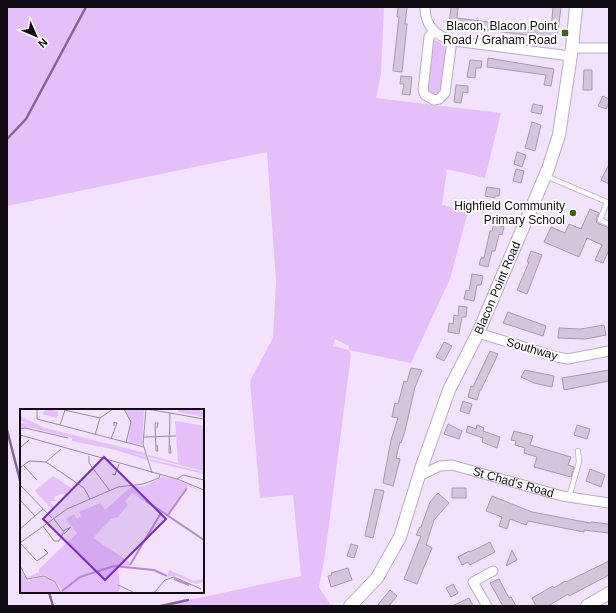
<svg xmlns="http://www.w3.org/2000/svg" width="616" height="613" font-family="Arial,sans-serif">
<rect width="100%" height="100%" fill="#f2e2fb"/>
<path fill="#e5bffa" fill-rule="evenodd" d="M7 7H384L381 73 376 98 501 113 485 178 447 169 442 205 468 211 450 279 411 363 349 350 351 355 325 555 319 587 331 606H161L301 576 293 495 260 498 250 381 273 338 276 282 267 152 7 206ZM335 339 349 346V350L333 346Z
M434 40 448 45 441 92 436 97 432 96 426 90Z"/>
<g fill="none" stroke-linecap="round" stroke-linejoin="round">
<path stroke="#856497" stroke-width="2.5" d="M7 139 26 119 86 7
M7 430 21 484
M49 592 53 606
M161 606 188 600"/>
</g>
<path fill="#d4c5dd" stroke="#a899b0" d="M398 7H407L405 24H407L402 72 393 71 399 17H397Z
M451 7 458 8 457 18 551 30 553 7H561L557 39 449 25Z
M488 58 554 69 551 86 544 85 546 75 487 67Z
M470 60 482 61 481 68H476L475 78 467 77Z
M584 70H592V90H583Z
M401 76 412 77 410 95 402 94 404 84H400Z
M456 85 468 86V93L463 92 461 103 454 102Z
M603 96 609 99V103L606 109 598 106Z
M533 104 543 106 541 114 531 112Z
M532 122 541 125 535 151 525 148Z
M517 152 526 155 522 167 514 164Z
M609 164V184L601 180Z
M516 169 524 171 521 183 513 181Z
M487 187 500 189 499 196H495V198L485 196Z
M590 209 599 213 596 219 597 223 609 228V250L603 263 595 260 602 245 587 238 579 257 544 242 551 227 565 233 569 224 581 229Z
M494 224 504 227 502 235 499 234 495 251H492L488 267 479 265 481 258H484L490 231H492Z
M531 251 542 255 527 294 517 290 529 262H527Z
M472 274 483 276 481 285H477L474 301 464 299 466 290 469 291Z
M459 306 467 307 466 317H462L459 334 448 332 449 323 453 324 454 315 458 316Z
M508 312 546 326 543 336 503 323Z
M604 325 606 335 586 339 558 338 559 328 581 329Z
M444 342 452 346 444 361 436 357Z
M490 351 498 354 481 390H480L477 400 468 397 471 386 473 387Z
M411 368 422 370 415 387 405 431 401 443 400 442 396 458 400 459 393 486 383 483 391 440 398 418 392 417 395 403 398 404 404 381 407 382Z
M525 370 554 376 552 387 534 383 521 377Z
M609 370V381L564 390 562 378Z
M463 401 472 404 469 414 460 411Z
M448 424 462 431 459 439 444 434Z
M477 425 484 428 483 431 500 437 497 448 482 442 483 438 466 432 468 426 476 429Z
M577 425 590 429 587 439 574 435Z
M514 431 533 436 530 445 571 457 568 465 574 467 571 477 534 467 537 457 524 453 525 448 515 445 516 441 511 440Z
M590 469 605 475 601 487 586 481Z
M452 488H466V498H452Z
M375 489 384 491 373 538 365 536Z
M438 493 449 503 434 520 426 545 432 548 417 584 404 579 421 536 416 535 420 527H421L430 502Z
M492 496 532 512 590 523 591 522 609 524V533L584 530V532L528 521 526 525 510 519 507 529 499 526 502 517 486 511Z
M490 542 495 552 470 565 468 562 462 565 458 557 469 551 470 552Z
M351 544 358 546 354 558 347 556Z
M512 550 517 560 506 566Z
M609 561V575L569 596 568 594 548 606H536L532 598 553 586 554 588 565 581 566 582Z
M348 568 352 580 331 587 328 576 332 575 331 573Z
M499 579 509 598 511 597 516 606H503L490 583Z
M453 584 458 593 451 597 446 588Z
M390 590 397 596 389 606H377Z
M469 598 473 606H452Z"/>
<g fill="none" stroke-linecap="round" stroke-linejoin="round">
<g stroke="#baacc3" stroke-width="6">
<path id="lane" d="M546 176 607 202 600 220 609 224
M569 497 579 462 578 451"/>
</g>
<g stroke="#baacc3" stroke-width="11">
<g id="street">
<path d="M425 7C425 27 436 36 454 41L570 56"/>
<path d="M434 31 429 37 423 90 425 95 434 100 439 99 445 93 452 40"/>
<path d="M572 48H609"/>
<path d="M478 333 557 357 568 359 609 351"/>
<path id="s1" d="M419 476 440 466 452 465 562 496 609 503"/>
<path d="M487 606 473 582 493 571"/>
</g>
</g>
<g stroke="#baacc3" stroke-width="14">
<g id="secondary">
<path id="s2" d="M350 606 377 578 400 537 421 469 449 390 478 333 548 169 559 135 572 48 576 7"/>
<path d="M587 606 609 593"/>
</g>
</g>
<use href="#lane" stroke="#fff" stroke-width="4.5"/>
<use href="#street" stroke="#fff" stroke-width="9"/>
<use href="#secondary" stroke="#fff" stroke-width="12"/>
</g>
<g fill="#3d631d" stroke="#fff" stroke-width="1.5">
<rect x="561" y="29" width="8" height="8" rx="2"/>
<circle cx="573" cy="213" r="4"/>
</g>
<g text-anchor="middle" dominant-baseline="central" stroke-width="4" stroke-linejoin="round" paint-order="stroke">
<g font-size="12" fill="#110c14" stroke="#fff" text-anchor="end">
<text x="557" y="26">Blacon, Blacon Point<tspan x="557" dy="14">Road / Graham Road</tspan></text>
<text x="565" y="206">Highfield Community<tspan x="565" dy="14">Primary School</tspan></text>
</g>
<g font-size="12" fill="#110c14" stroke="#fff">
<text stroke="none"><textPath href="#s2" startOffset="354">Blacon Point Road</textPath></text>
<text transform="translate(532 349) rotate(16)">Southway</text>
<text stroke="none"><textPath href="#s1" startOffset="99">St Chad's Road</textPath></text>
</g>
</g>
<g transform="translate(20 409)">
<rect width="184" height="184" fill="#f2e2fb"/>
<path d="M27 0 38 2 37 9 22 5ZM105 0 124 1 122 36 108 33 111 12ZM159 0H184V8L158 3ZM0 7 25 19 125 44 126 47 111 44 126 48 127 51 96 41 52 32V29L5 17 12 20H0V14L23 20 0 14 10 15 0 12ZM155 12 184 17V62L128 48 129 46 158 54ZM129 50 184 63V65L130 52ZM33 67 53 80 48 82V86L41 85 34 88 36 92H29L35 99 32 100 15 82ZM143 68 155 70 184 83 168 77 147 107 112 84 105 92 108 96 98 108 91 110 73 129 111 154 109 157 98 158 100 180 97 184H42L39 176 25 166 6 169 19 163V160L57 124 46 110 54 105 57 110 61 107 59 103 80 94 85 101 112 77H124ZM0 159 8 172 22 168 29 169 36 176 40 184H0ZM149 161 174 172 184 170V173L176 175 157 167 147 168Z" fill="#e5bffa"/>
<path fill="none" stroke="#b78acf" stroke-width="2" d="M126 92 184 131M148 106 167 79M110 156 141 104M154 170 169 176M42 182 60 168 94 157 134 161 147 167"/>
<path fill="none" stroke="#988c9f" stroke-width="1" d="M17 0V10L124 38M104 0 111 13 106 34M126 0 123 35 132 64M127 0 184 10M44 1 80 9M40 16 45 1M137 19 138 14H135L136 42H138L137 36M0 20 5 19 48 29M0 26 157 70 184 81M75 26 80 9 93 0M124 28 156 27M91 30 97 14 94 13V17M150 36 151 44H149L150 4M0 39 9 31M69 47V54L90 82M26 53 64 79 70 90M3 56 17 71M0 59 9 52 26 53 41 40M92 65 95 66 99 55M157 70 163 66 184 71M0 76 32 109M0 91 15 107M23 117 34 132H39L44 123 33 109M0 120 23 100M43 122 51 118 44 125M0 134 47 100 98 78 123 75 139 69 140 66M0 134 17 152 28 144 24 140M0 157 7 170 24 167 35 173 41 184M98 176 115 184M134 184 145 171 154 168 181 180"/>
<path fill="#7b2cbf" fill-opacity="0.15" stroke="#7b2cbf" stroke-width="2" d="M84 48 146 110 85 171 23 110Z"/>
<rect width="184" height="184" fill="none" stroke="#110c14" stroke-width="2"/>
</g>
<rect width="616" height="613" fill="none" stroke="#110c14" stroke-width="16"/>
<g transform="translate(36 36) rotate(135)" stroke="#ffffff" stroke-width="3" paint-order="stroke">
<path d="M0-3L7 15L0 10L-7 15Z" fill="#110c14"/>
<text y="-6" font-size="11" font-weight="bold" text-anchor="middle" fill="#110c14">N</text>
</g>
</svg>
